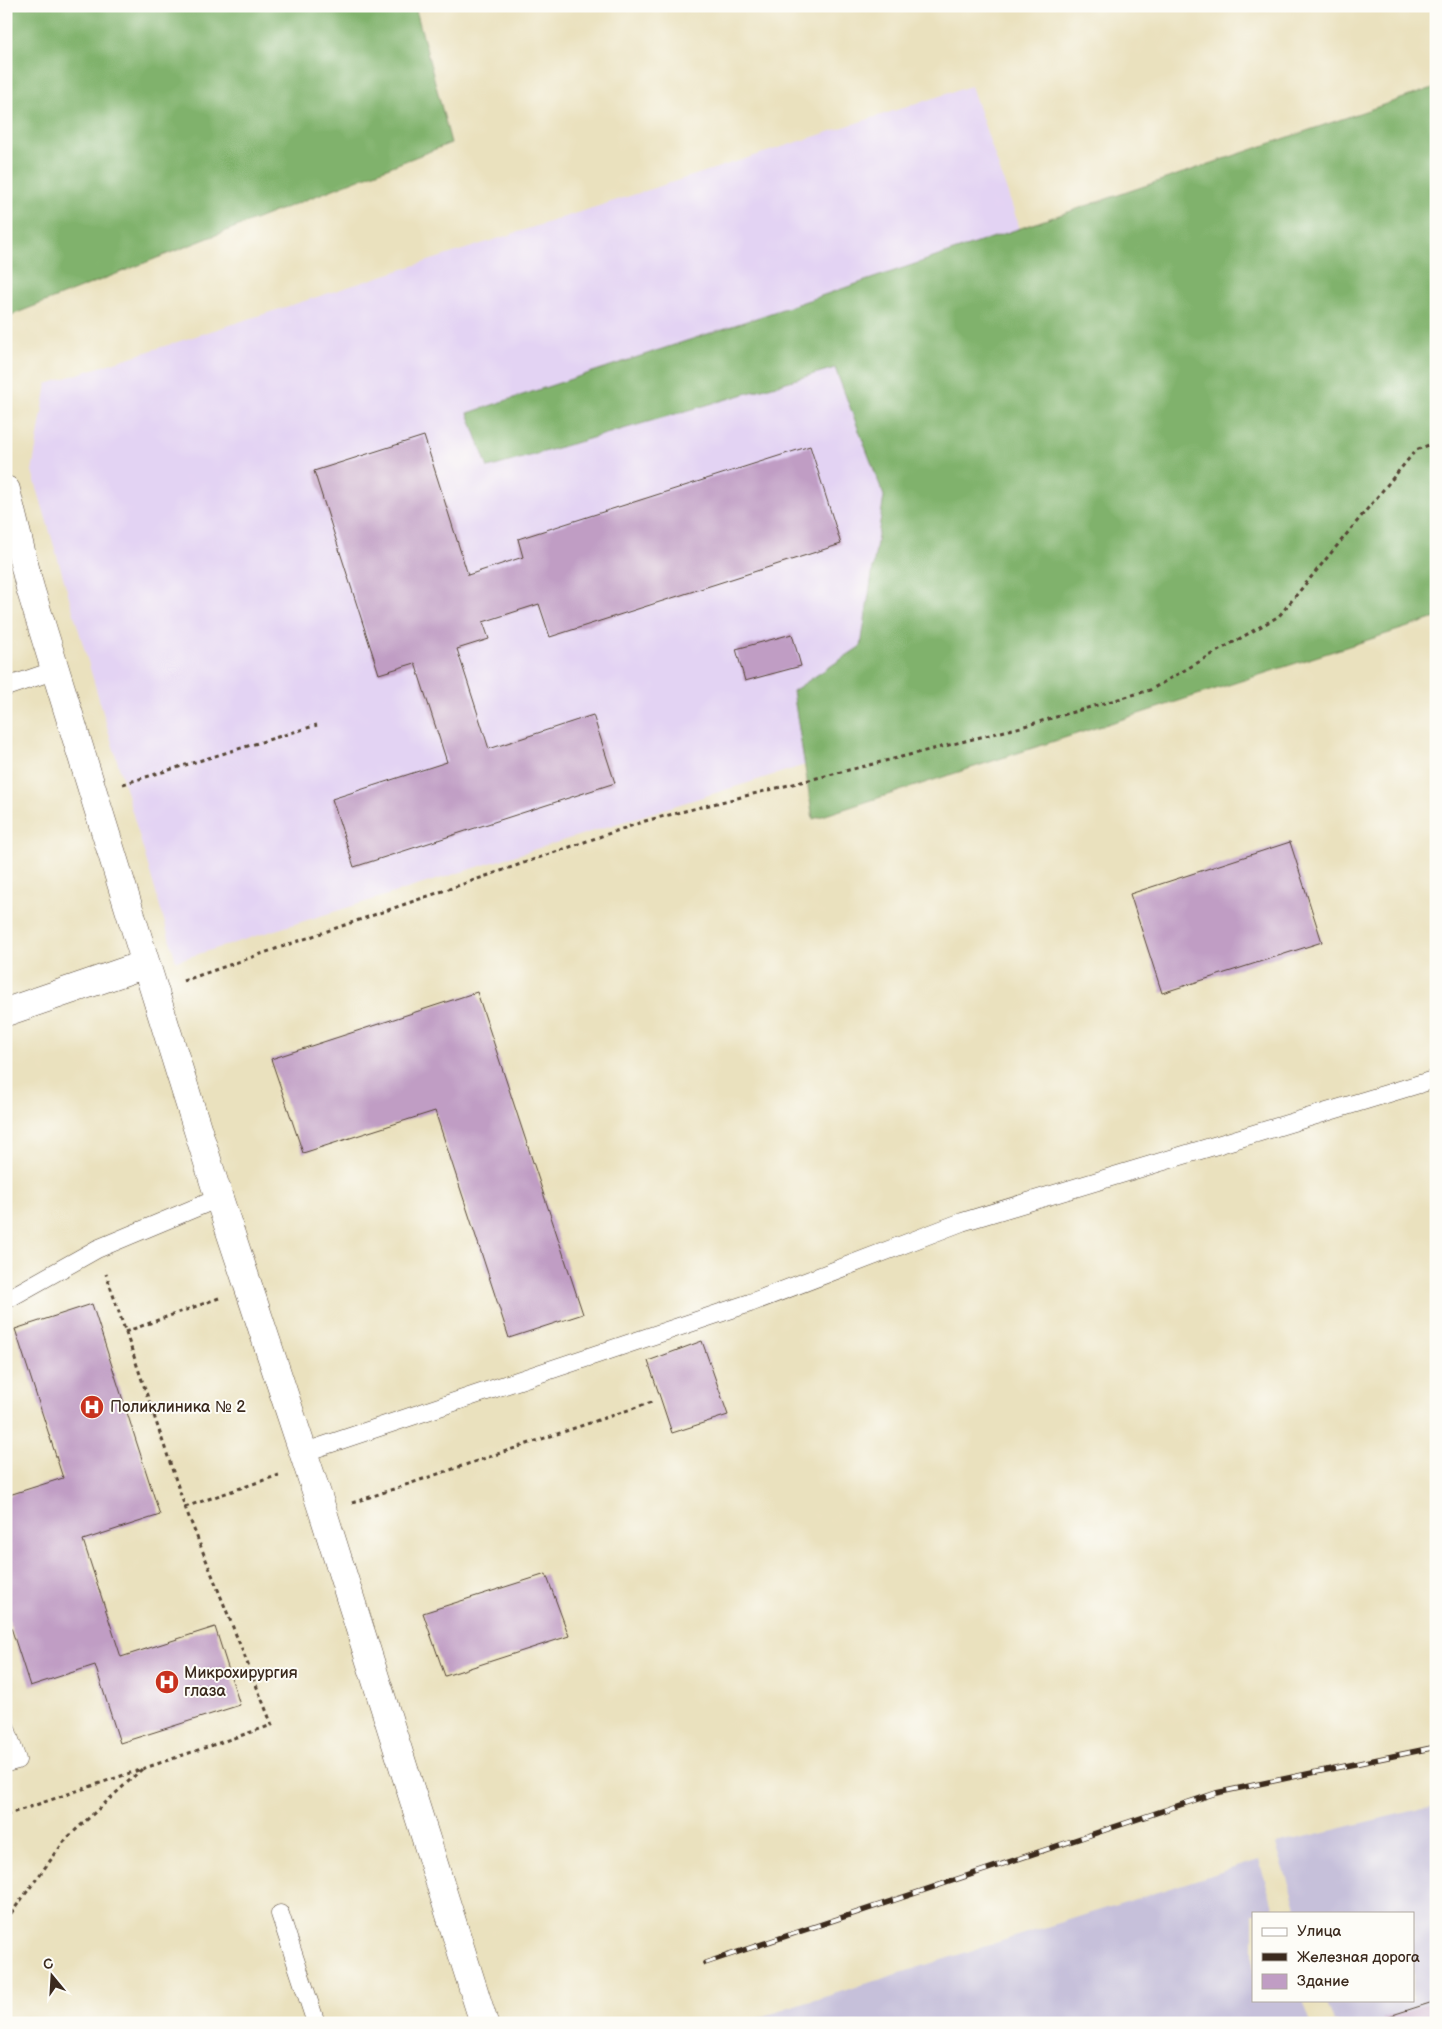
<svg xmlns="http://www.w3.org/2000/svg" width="1442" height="2029" font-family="'Balsamiq Sans',sans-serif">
<rect width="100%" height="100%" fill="#fdfcf7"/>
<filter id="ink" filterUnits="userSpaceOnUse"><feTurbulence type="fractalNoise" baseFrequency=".02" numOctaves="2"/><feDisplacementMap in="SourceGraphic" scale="10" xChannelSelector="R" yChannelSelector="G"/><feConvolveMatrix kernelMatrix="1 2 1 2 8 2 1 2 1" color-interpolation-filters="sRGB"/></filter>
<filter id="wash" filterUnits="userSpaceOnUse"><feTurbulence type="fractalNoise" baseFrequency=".0096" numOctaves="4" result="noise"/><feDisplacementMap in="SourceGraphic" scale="20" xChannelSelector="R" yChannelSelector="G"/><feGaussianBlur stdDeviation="1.12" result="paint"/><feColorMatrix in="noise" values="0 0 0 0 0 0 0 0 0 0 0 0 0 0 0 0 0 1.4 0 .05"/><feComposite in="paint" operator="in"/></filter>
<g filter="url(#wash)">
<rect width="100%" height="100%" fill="#eae1be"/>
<path fill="#e3d3f3" d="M971 86 1165 653 176 961 32 471 47 384Z"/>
<path fill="#c6c0da" d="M1436 1805V2023H1334L1326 2000H1413V1913H1298L1276 1844Z
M1259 1860 1275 1913H1253V2000H1303L1311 2023H742Z"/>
<path fill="#80b26c" stroke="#5e6e45" d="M6 6H415L451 143 9 316 6 307Z
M1436 87V618L813 819 793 691 861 646 884 496 835 368 488 468 468 413 759 317Z"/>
<g id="blocks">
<path fill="#c09dc4" d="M424 436 468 575 523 557 518 539 810 446 841 544 550 637 539 604 483 622 489 639 457 649 489 749 593 715 615 783 354 867 332 799 447 762 415 663 379 674 314 471Z
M792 634 801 666 745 681 736 649Z
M1290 842 1322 942 1162 993 1130 894Z
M477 992 583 1314 509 1338 435 1111 303 1153 271 1059Z
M92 1304 160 1515 83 1540 121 1657 215 1627 240 1705 120 1743 95 1665 30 1686 6 1612V1496L63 1478 15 1329Z
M702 1341 728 1415 672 1433 648 1361Z
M546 1574 569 1636 445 1676 423 1613Z
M1436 2001V2023H1384L1383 2018Z"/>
</g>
</g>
<g filter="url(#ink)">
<use href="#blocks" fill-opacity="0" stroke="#554536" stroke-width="1"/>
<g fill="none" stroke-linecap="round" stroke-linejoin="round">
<g stroke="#554536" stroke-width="19">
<path id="service" d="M6 687 56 670
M6 1300 97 1249 219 1198
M302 1453 750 1303 962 1222 1436 1079
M6 1728 17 1760 6 1763
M280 1914 316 2023"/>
</g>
<g stroke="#554536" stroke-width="29">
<path id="minor" d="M6 490 30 588 146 964 219 1198 323 1512 484 2023
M6 1012 146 964"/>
</g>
<path stroke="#554536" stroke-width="3" stroke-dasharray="4 4" stroke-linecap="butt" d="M123 784 317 725
M183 981 645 821 1021 727 1150 690 1279 616 1416 450 1436 442
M125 1332 219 1298
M352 1503 652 1402
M185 1507 279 1475
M6 1815 272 1725 185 1507 106 1274
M6 1920 67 1838 142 1769"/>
<use href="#service" stroke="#fff" stroke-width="18"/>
<use href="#minor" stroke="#fff" stroke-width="28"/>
<g stroke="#3b2a1e" stroke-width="5.5">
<path id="rail" d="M705 1963 1216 1793 1436 1747"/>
</g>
<use href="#rail" stroke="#fdfcf7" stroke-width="4" stroke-dasharray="11" stroke-linecap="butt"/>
</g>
</g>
<defs>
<g id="hospital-disc" transform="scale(1.25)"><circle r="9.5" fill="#c8321e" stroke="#fdfcf7"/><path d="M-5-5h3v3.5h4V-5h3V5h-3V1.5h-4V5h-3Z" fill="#fff"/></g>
</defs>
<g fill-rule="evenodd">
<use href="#hospital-disc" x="92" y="1407"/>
<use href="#hospital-disc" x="167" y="1682"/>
</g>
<g text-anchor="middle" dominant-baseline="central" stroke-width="4" stroke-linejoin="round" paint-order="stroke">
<g font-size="16" fill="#3b2a1e" stroke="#fdfcf7" text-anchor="start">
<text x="110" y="1407">Поликлиника № 2</text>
<text x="184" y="1673">Микрохирургия<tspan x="184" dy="18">глаза</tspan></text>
</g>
</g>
<rect width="1442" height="2029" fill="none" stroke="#fdfcf7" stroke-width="25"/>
<rect x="1252" y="1912" width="162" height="90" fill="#fdfcf7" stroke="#afa8a0"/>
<rect x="1262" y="1928" width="25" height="8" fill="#ffffff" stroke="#afa8a0"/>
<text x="1297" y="1936" font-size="15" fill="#3b2a1e">Улица</text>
<rect x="1262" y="1953" width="25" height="8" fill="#3b2a1e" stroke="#afa8a0"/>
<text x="1297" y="1962" font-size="15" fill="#3b2a1e">Железная дорога</text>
<rect x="1262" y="1974" width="25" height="15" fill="#c09dc4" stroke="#afa8a0"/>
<text x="1297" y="1986" font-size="15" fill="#3b2a1e">Здание</text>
<g transform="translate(52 1976) rotate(342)" stroke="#fdfcf7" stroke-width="4" paint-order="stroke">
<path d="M0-4L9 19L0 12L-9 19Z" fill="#3b2a1e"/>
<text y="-8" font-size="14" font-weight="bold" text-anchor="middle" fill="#3b2a1e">С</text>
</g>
</svg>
